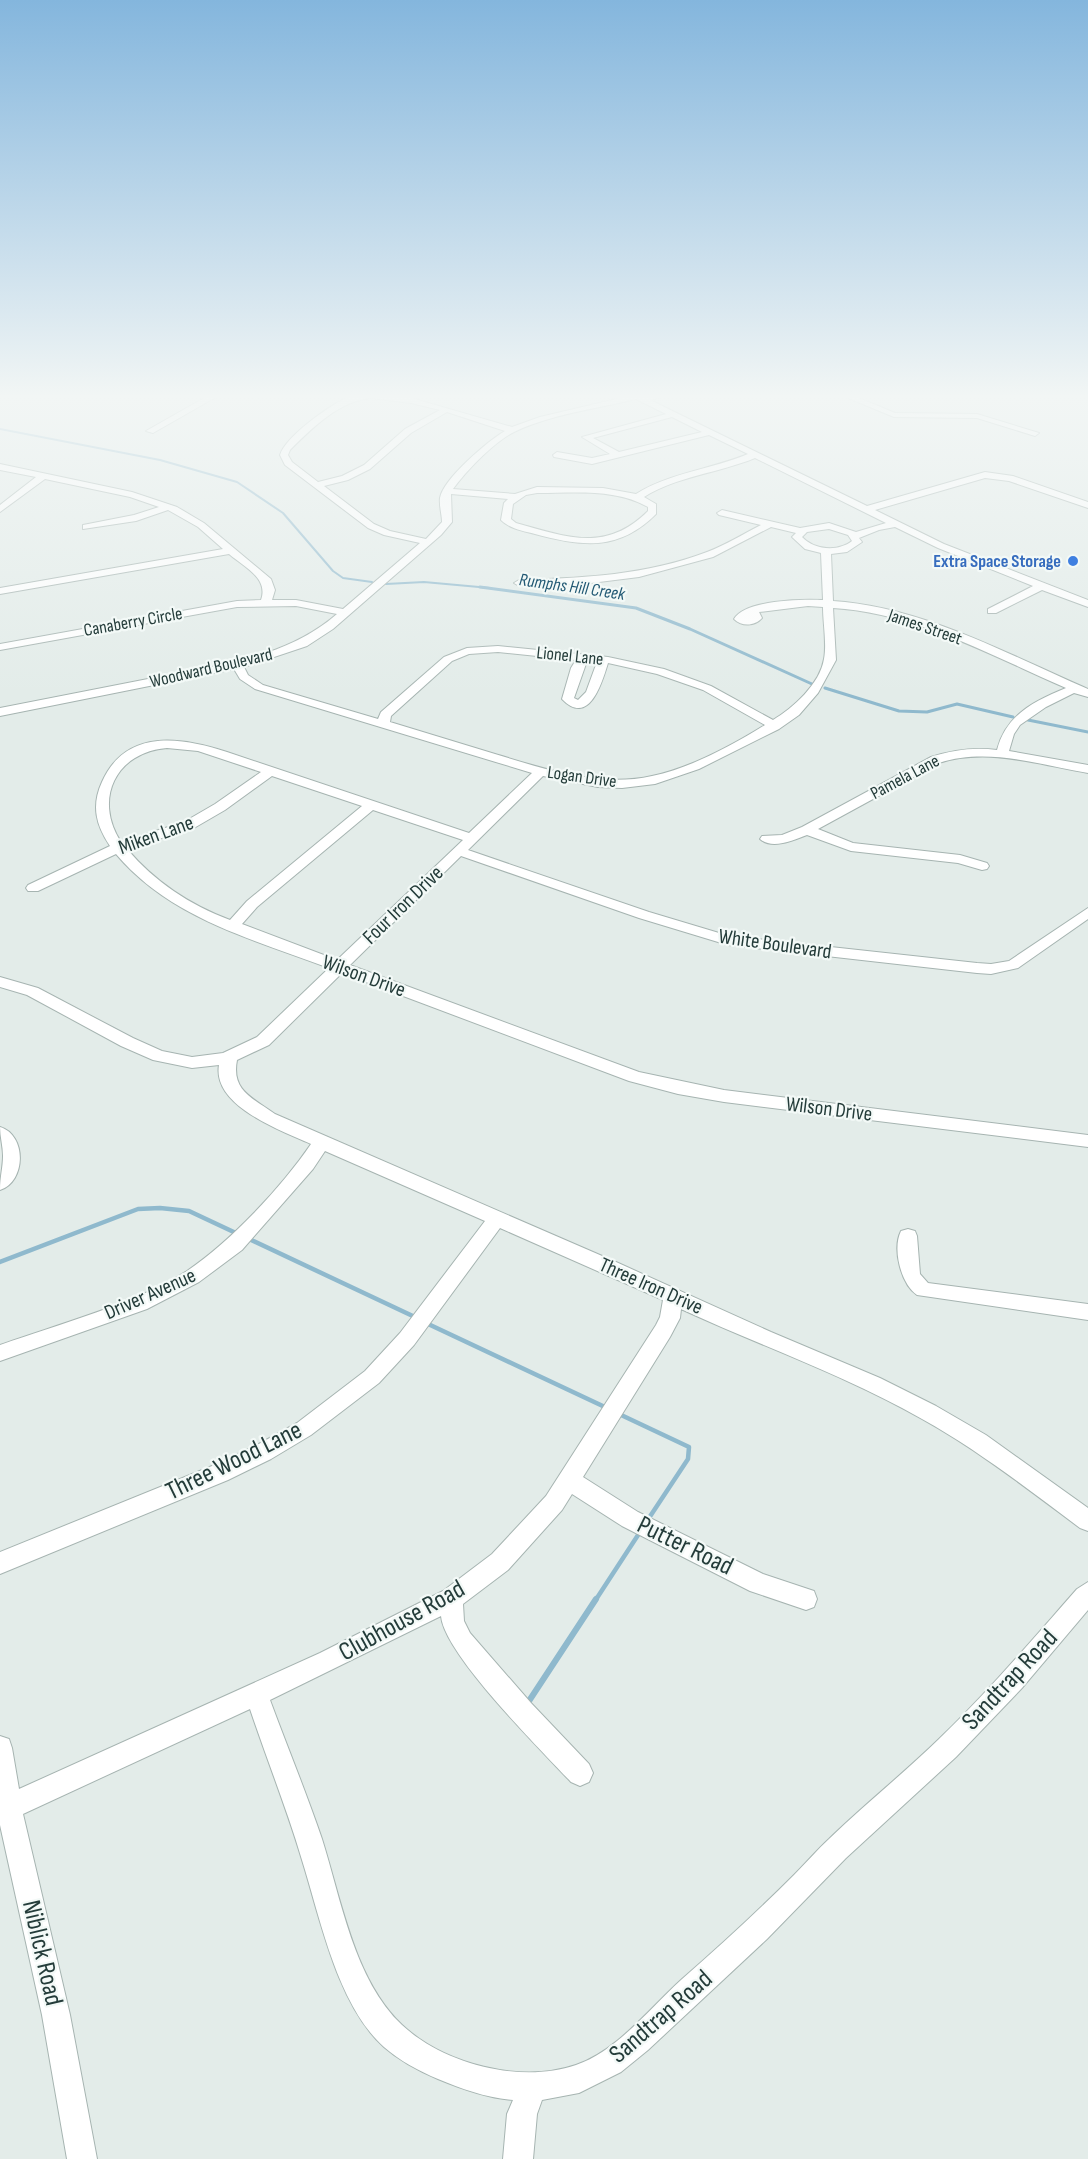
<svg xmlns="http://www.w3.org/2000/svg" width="1088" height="2159" font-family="'Sofia Sans Condensed',sans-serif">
<rect width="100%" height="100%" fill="#e3ece9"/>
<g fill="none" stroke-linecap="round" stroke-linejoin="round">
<path stroke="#8fb9cd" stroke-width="2" d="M0 429 160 460 237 482 283 513 333 571 343 578 372 582
M386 584 424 582 490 588"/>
<path stroke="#8fb9cd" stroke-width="3" d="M480 587 636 608 690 629 812 684
M825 688 899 711 927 712 957 704 1013 717
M1028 720 1088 732"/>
<path stroke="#8fb9cd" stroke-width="4.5" d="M247 1238 417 1318
M0 1262 138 1209 160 1208 189 1211 238 1234
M426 1323 607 1408
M619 1414 689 1447 688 1459 647 1521
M595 1601 640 1532"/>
<path stroke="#8fb9cd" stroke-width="6" d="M527 1704 596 1599"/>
<g stroke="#a6b4b1" stroke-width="2">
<path id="minor" d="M213 393H223L153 433 146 431Z
M369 393 411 398 512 427 540 417 629 396 626 393H636L643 396 678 393 650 400 867 506 985 472 1013 476 1088 502V508L1009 481 985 478 875 510 944 544 1088 600V607L1042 590 996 613H988V609L1033 586 938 548 895 527 879 530 859 538 862 542 847 552 831 554 833 601C923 607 1007 654 1088 689V697L1074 693 1046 707 1020 725 1014 734 1009 751 1088 765V773C1040 765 988 747 939 763L818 829 853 843 960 855 987 863 989 866 987 869 982 870 958 863 851 851 807 835C794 840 772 850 760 839L762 836 782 835 802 827 931 757C953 750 974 747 997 750 1006 715 1034 701 1066 688 992 656 916 613 833 608L836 660 818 693 799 715 779 729 699 769 655 784 622 788 598 787 543 776 468 850 649 912 729 936 977 963 991 964 1009 961 1088 908V919L1018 968 991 974 977 973 728 945 639 918 461 856 350 965 639 1072 724 1090 1088 1135V1147L724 1102 678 1094 629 1081 342 973 269 1045 237 1060C231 1091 253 1098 275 1114L616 1262 771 1332 880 1378 936 1406 986 1435 1088 1508V1531L1080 1528C1029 1490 978 1450 922 1419 845 1375 761 1346 681 1309L680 1318 670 1337 583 1477 638 1512 763 1574 814 1591 817 1599 814 1607 806 1610 750 1591 622 1526 572 1494 562 1510 508 1570 463 1604 464 1621 470 1633 531 1703 589 1764 593 1773 589 1782 580 1786 571 1782C542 1751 444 1654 441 1616L270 1700C287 1746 306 1792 322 1839 341 1899 354 1980 402 2025 444 2064 520 2084 576 2065 617 2051 649 2009 681 1980 720 1946 758 1911 794 1875 806 1863 817 1850 829 1839 864 1805 903 1774 939 1739 988 1692 1032 1640 1077 1589L1088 1582V1610L1022 1688 956 1757 846 1858 767 1939 648 2050 621 2072 579 2093 542 2100 537 2114 533 2159H503L507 2114 513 2100C487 2098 462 2089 438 2079 419 2071 400 2061 384 2047 337 2005 320 1917 302 1860 287 1809 267 1760 250 1709L23 1814 70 2015 97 2159H67L42 2015 0 1825V1736L9 1739 12 1748 19 1789 320 1653 443 1591 492 1554 546 1496 656 1325 660 1317 663 1300 500 1228 414 1345 379 1383 311 1435 271 1459 228 1480 0 1574V1552L212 1466 257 1445 297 1423 365 1371 400 1333 485 1221 325 1151 313 1169 242 1250 199 1282 147 1309 0 1361V1345C59 1324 135 1304 187 1271 231 1241 281 1188 311 1144 282 1131 212 1106 219 1065L192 1068 153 1060 121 1046 27 995 0 987V977L38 988 133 1038 162 1051 192 1057 223 1053 257 1037 329 968C253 939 171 919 116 854L38 891H28L26 888 28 885 110 846C96 825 91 806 102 782 126 728 181 737 227 752L469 833 532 773 255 689 240 679 234 669 0 716V708C51 698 102 688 153 678 218 665 285 659 337 614L296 606 237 607 0 650V644L237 601 261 600C269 578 244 567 229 554L0 594V588L223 549 198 527 168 510 136 521 83 529V525L134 515 159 507 130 497 45 479 0 512V505L36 477 0 470V464L132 492 177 507 204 523 271 579 275 590 272 600H296L343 609 420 543 384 535 368 528 285 465 280 455C286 436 328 407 346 398 354 395 361 394 369 393ZM371 398 411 403 440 410 405 429 364 465 342 476 318 482 292 462 288 455 290 450C312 428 339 401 371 398ZM636 399 666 414 582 437 610 454 592 458 557 452 553 455 554 457 592 464 709 435 748 454C712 469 669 473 636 494L603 488 537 487 515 494 453 489C467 470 494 442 514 432 551 414 596 409 636 399ZM447 412 505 431C489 440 443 479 440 498 439 505 442 515 442 522L426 539 390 531 374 524 324 486 348 480 370 469 411 433ZM672 417 702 432 619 452 593 438ZM755 458 886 523 856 532 829 523 800 528 722 510 717 513 719 515 761 525C743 534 726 545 707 552 647 575 583 578 519 580L514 583 519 586 591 583 639 577 713 557 771 527 796 533 792 537 805 549 821 553 823 600C801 599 745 600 734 619 742 627 755 626 762 618L759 612 808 606 823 607C823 623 827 644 824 659 820 684 793 708 773 720L711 686 664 669 608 657 498 646 467 648 444 657 381 712 378 719 263 685 248 675 244 667 307 646 333 629 441 535 452 522 451 494 508 499 504 503 501 520C510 529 523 531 535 534 583 547 619 551 656 514V504L644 497C677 476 719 473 755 458ZM537 493C573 493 616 488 648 507V511C606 553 567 537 516 523L511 519 513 504 526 495ZM829 529 848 535 852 541C838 552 814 550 802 537L807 532ZM498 652 576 660 571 668 562 699C589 727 602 683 608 663L657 674 703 690 765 725C731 746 691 768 652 776 599 788 545 769 495 754 460 743 425 733 390 722L391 716 452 661 469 654ZM587 661 597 662 586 692 578 700 574 698ZM167 748 198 751 261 772 215 804 184 822 121 842C93 799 116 752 167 748ZM272 776 362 806 247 901 230 920C190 905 155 882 127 849L194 828 225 810ZM373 810 463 840 337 960 242 924 257 907Z
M836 393H847L895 413 977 414 1039 433 1035 436 977 418 894 417Z
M0 1127C27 1135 26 1182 0 1190 0 1177 3 1167 3 1156 3 1146 0 1137 0 1127Z
M908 1229 915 1231 917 1236 920 1274 928 1283 1088 1304V1320L917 1295C901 1284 892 1249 901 1231Z"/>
</g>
<use href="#minor" fill="#fff" fill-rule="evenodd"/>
</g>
<linearGradient id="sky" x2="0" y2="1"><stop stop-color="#84b6dd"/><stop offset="0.57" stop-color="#f2f6f5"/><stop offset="1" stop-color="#f2f6f5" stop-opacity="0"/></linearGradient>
<rect width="1088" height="695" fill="url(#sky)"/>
<circle fill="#3f7fe0" stroke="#f3f9f7" stroke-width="2" cx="1073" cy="561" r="6"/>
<g text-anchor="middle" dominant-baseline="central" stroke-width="4.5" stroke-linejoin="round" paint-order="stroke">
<g font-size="18" font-weight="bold" fill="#366cbe" stroke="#f3f9f7" text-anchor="end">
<text x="1061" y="561">Extra Space Storage</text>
</g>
<g font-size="18" font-style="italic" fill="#225974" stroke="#f3f9f7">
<text transform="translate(572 587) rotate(8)">Rumphs Hill Creek</text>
</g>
<g font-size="18" fill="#243c3a" stroke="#f3f9f7">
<text transform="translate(133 622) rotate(-10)">Canaberry Circle</text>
<text transform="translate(925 627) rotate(19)">James Street</text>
<text transform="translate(570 656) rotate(6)">Lionel Lane</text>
<text transform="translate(211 668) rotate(-13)">Woodward Boulevard</text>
<text transform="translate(582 777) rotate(8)">Logan Drive</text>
<text transform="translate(905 777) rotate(-28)">Pamela Lane</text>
</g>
<g font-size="21" fill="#243c3a" stroke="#f3f9f7">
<text transform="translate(156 835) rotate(-20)">Miken Lane</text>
<text transform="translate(403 905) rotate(-44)">Four Iron Drive</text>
<text transform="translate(775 944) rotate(8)">White Boulevard</text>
<text transform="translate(364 976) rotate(20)">Wilson Drive</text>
<text transform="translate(829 1109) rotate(7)">Wilson Drive</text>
<text transform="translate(651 1286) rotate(24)">Three Iron Drive</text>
<text transform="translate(150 1294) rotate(-24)">Driver Avenue</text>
</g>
<g font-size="26" fill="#243c3a" stroke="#f3f9f7">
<text transform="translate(234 1461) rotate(-26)">Three Wood Lane</text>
<text transform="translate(685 1546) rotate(26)">Putter Road</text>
<text transform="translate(402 1621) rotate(-29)">Clubhouse Road</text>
<text transform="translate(1010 1680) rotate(-47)">Sandtrap Road</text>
<text transform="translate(42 1953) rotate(77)">Niblick Road</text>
<text transform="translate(661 2017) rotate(-41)">Sandtrap Road</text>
</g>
</g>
</svg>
